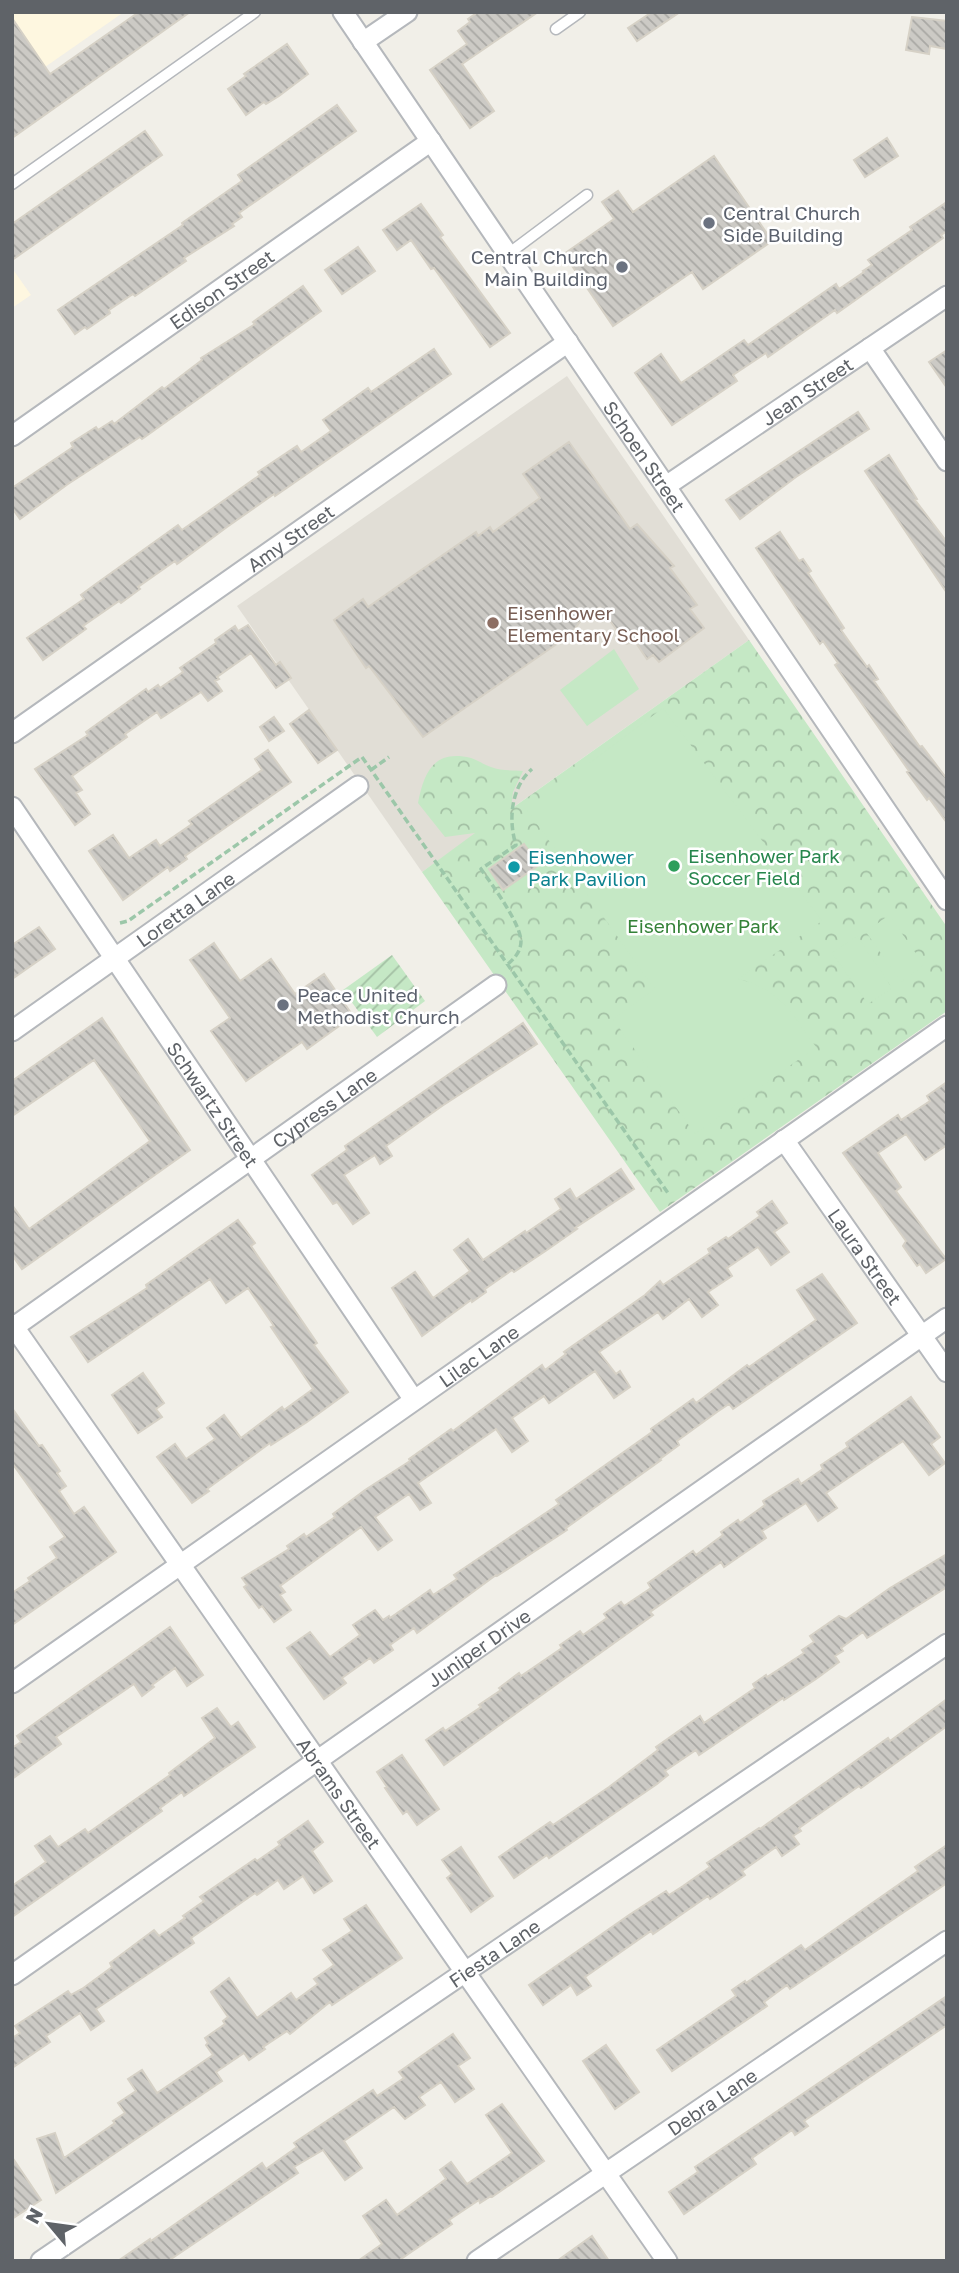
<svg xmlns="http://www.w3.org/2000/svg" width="959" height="2273" font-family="'Golos Text',sans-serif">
<defs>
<pattern id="forest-crowns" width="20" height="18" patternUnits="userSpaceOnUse" patternTransform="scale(1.75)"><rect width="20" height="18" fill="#c5e8c5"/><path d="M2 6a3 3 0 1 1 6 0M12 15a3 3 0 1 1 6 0" fill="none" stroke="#a3c0a4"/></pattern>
<pattern id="garden-furrows" width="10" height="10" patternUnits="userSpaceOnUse" patternTransform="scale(1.75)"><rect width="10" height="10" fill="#c5e8c5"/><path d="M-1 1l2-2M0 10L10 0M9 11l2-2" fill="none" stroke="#a3c0a4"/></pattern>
<pattern id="building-back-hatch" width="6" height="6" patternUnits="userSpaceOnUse" patternTransform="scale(1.75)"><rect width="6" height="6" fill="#cccac5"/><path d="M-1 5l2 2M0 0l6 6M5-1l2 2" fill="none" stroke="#a9a8a4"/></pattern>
</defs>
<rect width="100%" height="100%" fill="#f1efe8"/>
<path fill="#fef7e0" d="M12 12H124L12 90Z
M12 268 31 295 12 308Z"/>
<path fill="#e1ded6" d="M567 376 749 640 422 872 237 606Z"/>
<path fill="url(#forest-crowns)" d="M749 640 947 927V1011L660 1212 422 872 475 833 445 837 418 803C424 772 434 749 471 758 478 760 484 765 491 767 501 771 513 770 523 771L513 792 511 809Z"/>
<path fill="url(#garden-furrows)" d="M392 955 425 1001 377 1037 343 990Z"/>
<path fill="#c5e8c5" d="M614 649 639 689 587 726 560 690Z
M663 708 822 921 738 979C780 989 792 1014 816 1047L695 1134 613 1019 655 989 527 810Z
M889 915 924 965 901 982 866 932Z
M857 936 892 988 868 1004 832 953Z"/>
<path fill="url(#building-back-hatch)" stroke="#d6d1c6" stroke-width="2" d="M139 12H190L12 138V18L50 74Z
M478 12H538L462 64 494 111 470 128 430 70 467 44 458 31 470 22 468 19Z
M652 12H680L637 41 628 28Z
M912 17 947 21V49L930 46 929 54 906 50Z
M287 44 308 74 279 96 266 104 264 102 246 115 228 89 246 76 244 74Z
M337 105 356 131 239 213 242 217 232 224 234 226 184 258 186 261 135 296 133 294 109 310 110 313 87 329 85 327 75 334 58 310 183 225 182 223 242 181 238 175Z
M145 131 162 155 12 260V224Z
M887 138 898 156 865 177 854 160Z
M714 156 772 241 703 289 692 272 613 326 564 254 614 219 602 202 618 191 633 212Z
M947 202V231L941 235 943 238 837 313 835 310 768 357 766 353 733 375 737 381 672 425 635 373 661 354 681 383 744 340 748 345 836 284 839 289 864 272 863 271 872 265 868 260 912 230 910 227Z
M421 204 443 235 440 237 510 333 490 347 434 268 431 269 411 240 397 250 383 230Z
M358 247 375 271 342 294 325 270Z
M303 286 321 311 142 439 140 437 68 484 20 519 12 508V488L73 447 71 443 96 427 98 430 112 421 114 424 162 387 164 389 202 360 201 358 255 324 253 322Z
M434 349 451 374 275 496 274 494 227 527 177 564 175 561 138 587 140 589 121 603 119 601 83 626 86 629 43 660 27 638 84 599 81 595 93 586 178 525 182 530 260 475 258 472 297 446 301 452 331 431 323 420 368 388 371 392Z
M947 350V388L929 362Z
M858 412 869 429 796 477 740 519 726 500Z
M569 442 630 529 637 524 674 566 670 568 697 605 690 609 704 628 659 662 653 655 647 659 634 640 627 644 600 607 582 619 571 634 423 737 369 666 366 668 334 620 363 599 368 607 476 532 478 536 490 527 493 532 540 498 523 474Z
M889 455 917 499 915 500 947 542V593L865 471Z
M780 532 799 561 803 559 811 571 808 573 844 628 841 630 867 667 869 665 878 679 874 681 920 747 922 746 947 779V823L929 798 927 800 907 772 909 771 835 665 838 663 823 641 820 644 756 548Z
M248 625 276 665 280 662 291 678 276 688 251 653 217 677 219 679 215 681 222 691 208 701 201 692 161 718 157 712 125 734 127 737 72 776 82 790 76 793 90 814 75 825 35 769 88 735 86 732 146 689 148 692 158 685 160 688 183 672 180 668 216 643 215 640 235 626 238 631Z
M309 710 337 750 318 763 290 724Z
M274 717 284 731 269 741 260 727Z
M268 750 291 782 199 846 185 856 187 859 170 871 168 867 123 900 89 851 113 835 129 858 156 840 160 846 192 824 189 821 262 770 255 759Z
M524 844 539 865 503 890 489 869Z
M39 927 55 949 12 979V945Z
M214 943 240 981 271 959 295 994 324 974 353 1016 307 1049 302 1042 246 1081 211 1031 230 1018 190 960Z
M102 1018 190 1150 22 1269 12 1255V1205L29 1229 150 1141 94 1060 12 1116V1081Z
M523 1023 537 1044 442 1106 386 1146 392 1156 380 1164 375 1155 344 1175 369 1213 353 1224 337 1202 333 1204 312 1175 347 1150 345 1146Z
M947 1082V1145L925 1160 906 1134 878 1153 901 1187 896 1191 946 1259 926 1273 920 1264 917 1266 903 1246 906 1241 843 1153 898 1115 901 1120 930 1101 927 1096Z
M621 1169 634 1189 575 1228 577 1229 547 1250 514 1272 512 1270 485 1289 486 1292 472 1302 471 1300 422 1336 392 1288 415 1272 433 1298 470 1271 454 1250 468 1239 483 1260 525 1231 526 1233 561 1209 555 1199 570 1189 576 1199Z
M772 1201 787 1223 774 1232 789 1252 771 1265 758 1247 727 1268 732 1276 708 1292 718 1305 702 1317 689 1299 663 1319 658 1312 599 1352 616 1374 620 1371 630 1387 614 1398 595 1371 549 1403 544 1396 512 1418 528 1441 512 1452 496 1429 418 1483 431 1503 420 1510 409 1494 375 1517 392 1540 378 1550 361 1527 280 1586 285 1592 280 1595 291 1610 274 1622 262 1606 259 1608 244 1587 247 1585 242 1578 289 1549 287 1546 304 1534 306 1537 335 1517 333 1514 365 1490 410 1461 409 1459 451 1429 453 1431 542 1365 545 1370 566 1354 564 1352 645 1295 660 1281 663 1285 710 1253 708 1249 726 1237 728 1239 760 1216 757 1212Z
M238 1220 255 1243 251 1246 317 1343 314 1345 348 1392 307 1422 271 1445 270 1443 207 1489 209 1491 192 1503 157 1457 175 1444 186 1459 215 1439 207 1428 224 1415 241 1438 282 1407 284 1410 313 1389 271 1327 274 1326 248 1288 226 1303 210 1279 88 1362 71 1337 147 1288 146 1285Z
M822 1274 857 1323 733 1409 729 1404 717 1412 677 1441 679 1445 660 1459 661 1460 566 1528 567 1530 497 1576 496 1575 417 1633 414 1628 390 1645 393 1650 374 1663 370 1658 342 1678 346 1683 324 1699 287 1648 310 1632 330 1657 360 1635 353 1625 375 1610 383 1620 389 1616 390 1618 430 1590 433 1595 457 1579 454 1575 559 1504 556 1500 652 1432 651 1429 693 1399 696 1403 747 1365 749 1367 816 1320 797 1290Z
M143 1373 164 1403 156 1409 162 1417 138 1433 112 1395Z
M911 1397 940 1437 931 1444 945 1463 929 1475 903 1441 826 1493 837 1508 818 1521 806 1503 762 1531 766 1538 724 1567 721 1562 650 1612 653 1615 444 1765 426 1740 443 1728 445 1731 481 1707 479 1705 501 1690 499 1688 519 1673 521 1676 562 1648 560 1645 580 1631 583 1635 607 1618 604 1614 621 1602 624 1606 651 1588 648 1583 693 1551 696 1555 723 1535 721 1532 738 1520 740 1523 765 1505 763 1501 798 1479 801 1484 823 1469 821 1465 848 1447 846 1443Z
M12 1408 39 1446 42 1445 60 1471 57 1473 66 1486 59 1491 74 1514 84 1507 116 1552 12 1625V1593L30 1581 28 1578 57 1558 50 1547 65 1537 12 1463Z
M947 1554V1587L867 1638 863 1632 841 1648 843 1651 835 1656 839 1662 816 1679 784 1700 783 1698 699 1755 696 1750 665 1771 668 1775 657 1784 571 1843 549 1858 547 1855 514 1878 499 1857 550 1822 553 1825 609 1787 658 1750 656 1747 700 1716 704 1723 755 1688 753 1684 766 1675 767 1677 804 1653 802 1650 814 1642 810 1636 839 1616 846 1619 890 1588Z
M170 1627 203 1675 187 1686 175 1668 152 1685 154 1687 142 1696 134 1684 56 1737 61 1744 12 1779V1748L21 1742 17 1736Z
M947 1699V1726L861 1788 859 1786 799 1828 801 1831 793 1836 799 1844 782 1856 776 1847 742 1871 745 1875 710 1899 708 1896 653 1934 651 1931 585 1977 591 1986 577 1995 571 1985 543 2005 529 1985 629 1915 666 1891 669 1895 683 1886 710 1867 707 1863 759 1828 760 1829 888 1738 890 1741Z
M217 1708 231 1727 238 1722 255 1747 184 1796 182 1792 160 1808 162 1811 12 1917V1886L46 1862 35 1846 50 1836 58 1847 85 1829 88 1833 170 1775 169 1773 215 1738 202 1718Z
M402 1755 439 1809 417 1825 407 1811 403 1814 385 1788 387 1787 377 1772Z
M308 1821 323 1842 312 1851 332 1881 314 1893 303 1876 284 1889 278 1880 257 1895 255 1893 191 1938 194 1943 96 2009 104 2021 91 2030 80 2013 46 2036 50 2042 12 2068V2038L20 2033 15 2026 68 1991 71 1995 82 1989 112 1967 110 1963 154 1930 159 1936 185 1918 183 1916 204 1901 200 1897 255 1859 257 1861 280 1845 278 1842Z
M947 1845V1883L790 1989 787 1985 764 2002 767 2006 672 2071 657 2050 736 1996 732 1990 745 1981 746 1983 801 1945 805 1950 918 1871 915 1867Z
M461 1847 493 1896 471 1912 447 1878 452 1874 442 1860Z
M366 1905 402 1958 332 2005 330 2002 290 2034 287 2031 263 2047 265 2049 249 2060 244 2053 216 2072 222 2081 56 2193 37 2139 55 2133 64 2158 115 2123 113 2121 125 2113 118 2103 136 2091 128 2079 142 2070 157 2093 213 2055 206 2045 208 2043 205 2038 225 2024 223 2021 228 2017 211 1992 229 1978 257 2018 291 1993 296 2000 318 1984 314 1979 334 1965 323 1950 352 1931 344 1919Z
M947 1996V2025L804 2121 808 2126 795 2135 792 2130 752 2158 756 2164 684 2214 669 2192 698 2172 695 2167Z
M453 2034 470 2058 458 2066 474 2089 455 2102 441 2082 419 2097 425 2105 405 2119 394 2107 344 2141 362 2168 345 2180 323 2150 294 2167 298 2173 168 2261H118L150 2239 151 2241 262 2163 266 2169 297 2147 294 2143 373 2090 377 2096 404 2078 399 2072Z
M606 2045 639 2092 615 2109 583 2061Z
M502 2104 544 2161 492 2197 491 2196 480 2203 479 2200 449 2220 452 2224 398 2261H358L382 2244 363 2216 386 2200 397 2215 446 2179 440 2170 451 2162 467 2184 512 2153 486 2115Z
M12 2157 41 2200 12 2219Z
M592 2236 609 2261H557Z"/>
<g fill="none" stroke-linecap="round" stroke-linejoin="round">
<g stroke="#b5b8bc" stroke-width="13">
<path id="lane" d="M556 29 580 12
M12 184 255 12
M508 254 587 195"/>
</g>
<g stroke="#b5b8bc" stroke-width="23">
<g id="street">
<path id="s1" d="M343 12 947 900"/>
<path d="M363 42 407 12"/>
<path d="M870 348 947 461"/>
<path id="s2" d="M12 436 431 141"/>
<path id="s3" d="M666 486 947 296"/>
<path id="s4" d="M12 733 568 342"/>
<path id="s5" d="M12 807 414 1400"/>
<path id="s6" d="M12 1031 358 786"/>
<path id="s7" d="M784 1140 947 1372"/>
<path id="s8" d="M12 1324 667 2261"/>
<path id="s9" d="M14 1327 496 985"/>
<path id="s10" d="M12 1683 947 1026"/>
<path id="s11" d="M12 1975 947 1318"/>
<path id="s12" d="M41 2261 947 1644"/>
<path id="s13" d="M477 2261 947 1941"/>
</g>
</g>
<path stroke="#9cc7a9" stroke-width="3.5" stroke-dasharray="7 3.5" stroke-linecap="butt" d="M371 770 389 757
M120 923 128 921 362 757 668 1193
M508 964C515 958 521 951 521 941 520 922 492 885 481 869L516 845C508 820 511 787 532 769"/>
<use href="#lane" stroke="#fff" stroke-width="10"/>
<use href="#street" stroke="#fff" stroke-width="19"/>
</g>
<g fill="#6b7280" stroke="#fff" stroke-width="2.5">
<circle cx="709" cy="223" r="7"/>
<circle cx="622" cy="267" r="7"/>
<circle cx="283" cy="1005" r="7"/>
</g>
<circle fill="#8d6e63" stroke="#fff" stroke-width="2.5" cx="493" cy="623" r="7"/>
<circle fill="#2e9e5b" stroke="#fff" stroke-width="2.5" cx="674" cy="866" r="7"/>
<circle fill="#0f9aa8" stroke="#fff" stroke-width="2.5" cx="514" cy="867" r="7"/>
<g text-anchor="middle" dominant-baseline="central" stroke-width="5" stroke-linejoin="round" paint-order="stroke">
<g font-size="19" fill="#5b616d" stroke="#fff" text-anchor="start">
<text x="723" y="212">Central Church<tspan x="723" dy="22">Side Building</tspan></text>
<text x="608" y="256" text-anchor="end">Central Church<tspan x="608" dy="22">Main Building</tspan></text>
<text x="297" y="994">Peace United<tspan x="297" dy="22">Methodist Church</tspan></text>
</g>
<g font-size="19" fill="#5f6368" stroke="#fff">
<text stroke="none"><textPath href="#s2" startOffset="256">Edison Street</textPath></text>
<text stroke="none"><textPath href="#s3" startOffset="170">Jean Street</textPath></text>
<text stroke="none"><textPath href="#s1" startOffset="537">Schoen Street</textPath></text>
<text stroke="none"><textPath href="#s4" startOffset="340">Amy Street</textPath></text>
<text stroke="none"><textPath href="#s6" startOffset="212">Loretta Lane</textPath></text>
<text stroke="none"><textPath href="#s5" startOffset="359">Schwartz Street</textPath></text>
<text stroke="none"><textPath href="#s9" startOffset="380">Cypress Lane</textPath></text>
<text stroke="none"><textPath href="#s7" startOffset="142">Laura Street</textPath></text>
<text stroke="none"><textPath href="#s10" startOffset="570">Lilac Lane</textPath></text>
<text stroke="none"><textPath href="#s11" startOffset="570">Juniper Drive</textPath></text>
<text stroke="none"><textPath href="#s8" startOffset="572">Abrams Street</textPath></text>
<text stroke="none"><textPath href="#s12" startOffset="548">Fiesta Lane</textPath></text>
<text stroke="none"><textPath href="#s13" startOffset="284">Debra Lane</textPath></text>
</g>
<g font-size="19" fill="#785e54" stroke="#fff" text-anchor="start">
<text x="507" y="612">Eisenhower<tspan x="507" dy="22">Elementary School</tspan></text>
</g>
<g font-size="19" fill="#27864d" stroke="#fff" text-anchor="start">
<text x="688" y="855">Eisenhower Park<tspan x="688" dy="22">Soccer Field</tspan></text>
</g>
<g font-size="19" fill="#0d838f" stroke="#fff" text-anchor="start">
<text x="528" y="856">Eisenhower<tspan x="528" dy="22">Park Pavilion</tspan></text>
</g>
<g font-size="19" fill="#348238" stroke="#fff">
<text x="703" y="925">Eisenhower Park</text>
</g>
</g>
<rect width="959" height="2273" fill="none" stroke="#5f6368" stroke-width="28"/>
<g transform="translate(49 2224) rotate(299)" stroke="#ffffff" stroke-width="5" paint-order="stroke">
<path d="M0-5L12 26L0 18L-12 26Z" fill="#5f6368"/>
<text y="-10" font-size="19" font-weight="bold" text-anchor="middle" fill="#5f6368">N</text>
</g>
</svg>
